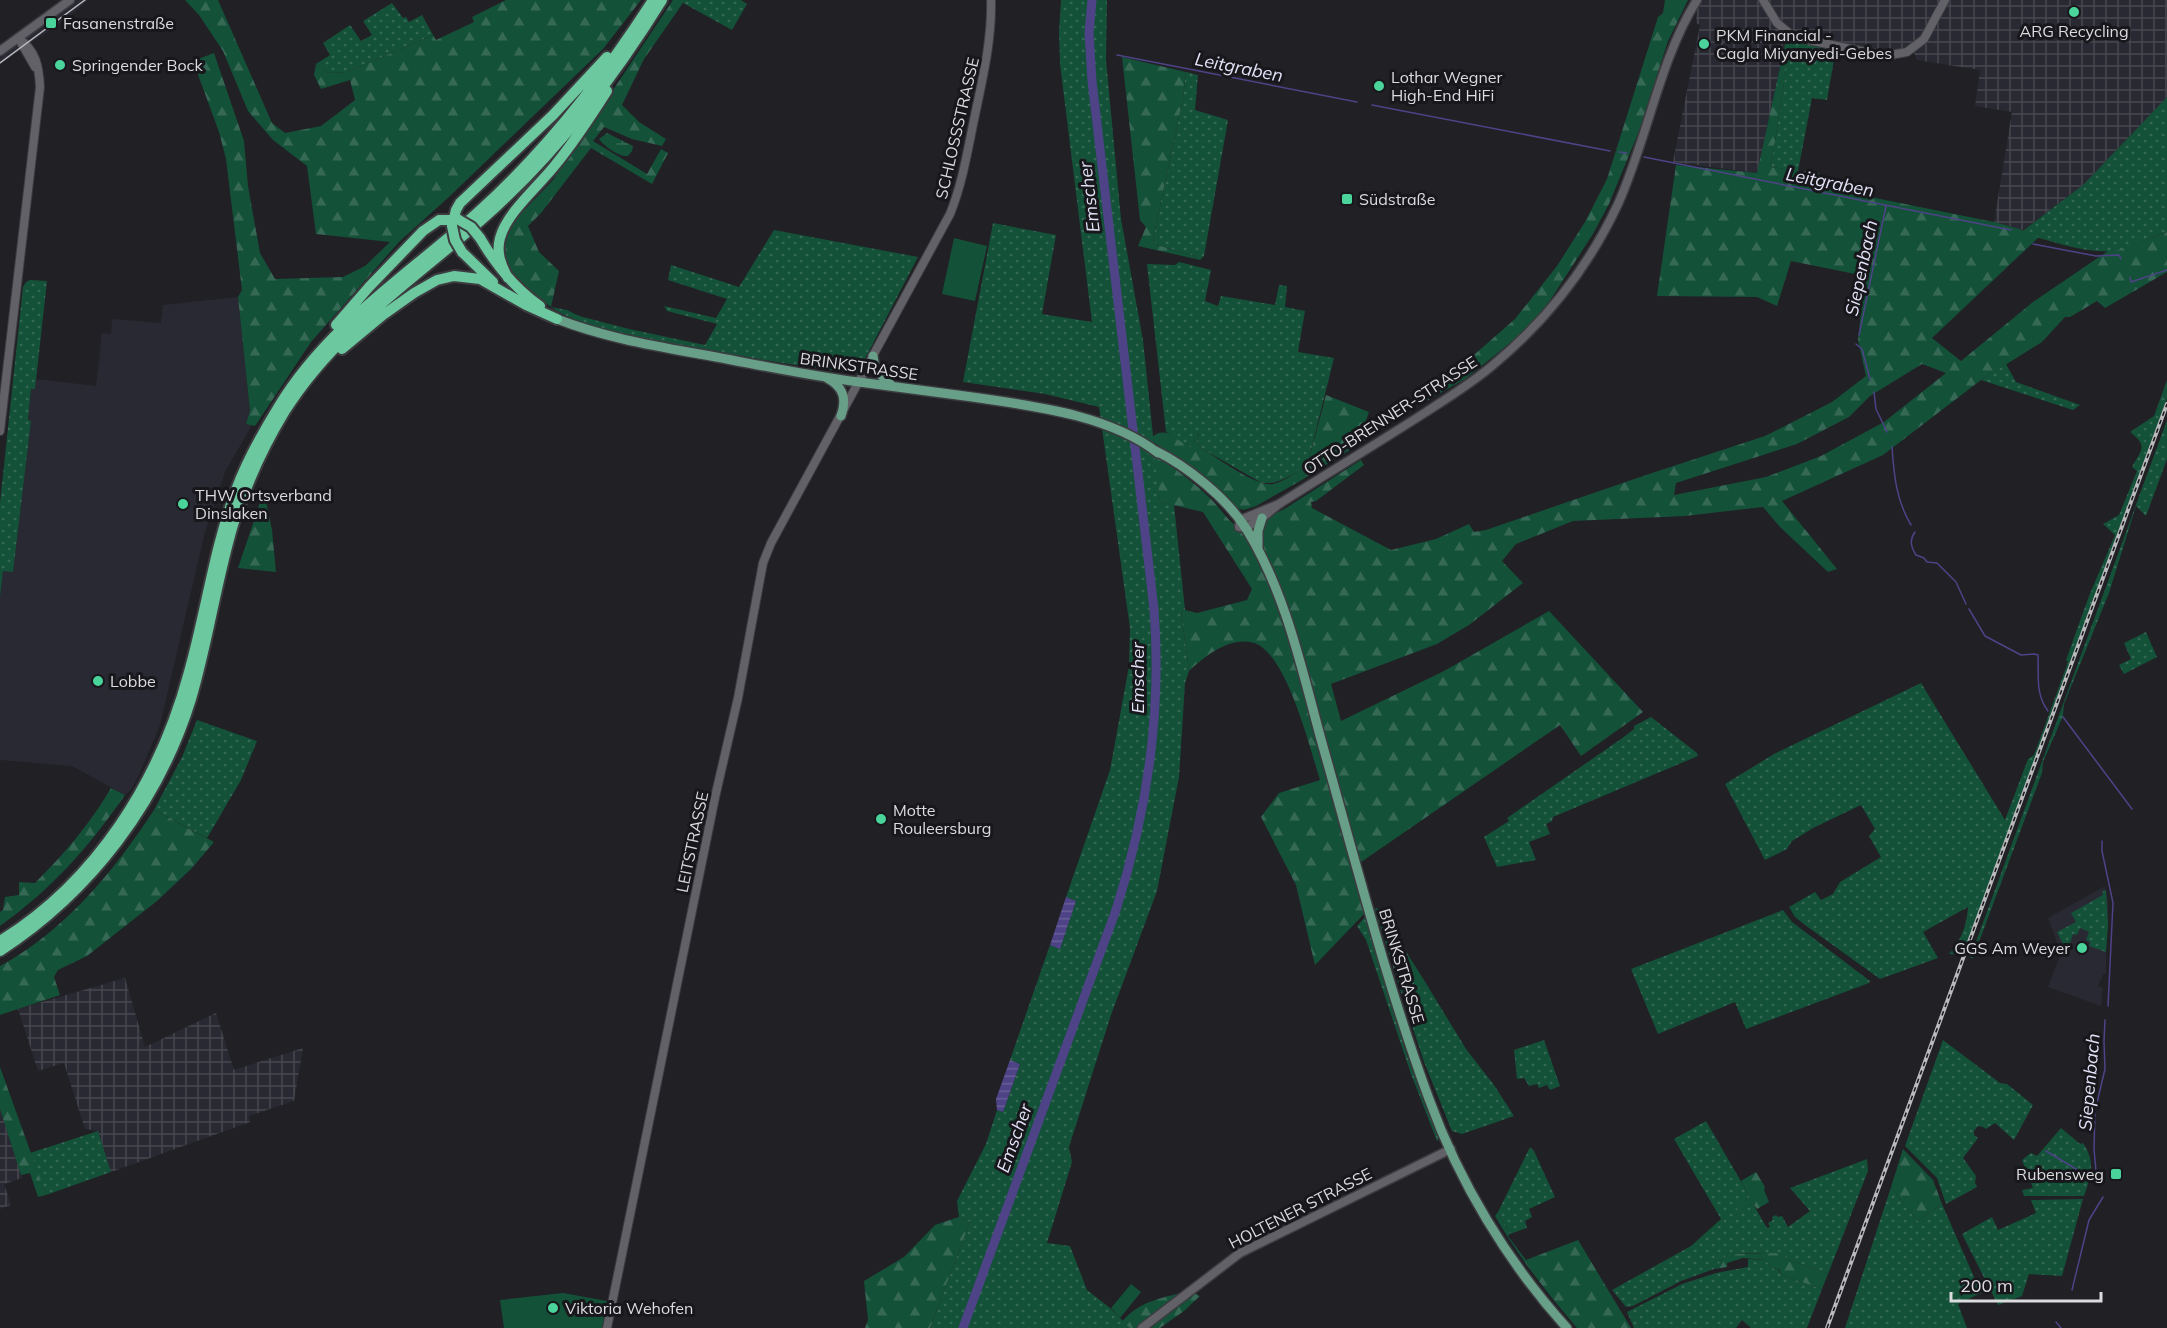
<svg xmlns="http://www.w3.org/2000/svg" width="2167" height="1328" font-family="Mulish,sans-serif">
<defs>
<pattern id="industrial-grid" width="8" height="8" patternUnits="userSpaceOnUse" patternTransform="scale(1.5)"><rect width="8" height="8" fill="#292933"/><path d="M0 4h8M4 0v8" fill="none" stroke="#474750"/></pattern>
<pattern id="green-dots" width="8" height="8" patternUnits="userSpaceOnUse" patternTransform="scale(1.5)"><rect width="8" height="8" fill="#145139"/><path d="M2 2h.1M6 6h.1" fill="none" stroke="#366955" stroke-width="1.8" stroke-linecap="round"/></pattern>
<pattern id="forest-firs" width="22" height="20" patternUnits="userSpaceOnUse" patternTransform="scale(1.5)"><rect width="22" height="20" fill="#145139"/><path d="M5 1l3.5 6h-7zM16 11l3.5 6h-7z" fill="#366955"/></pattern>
<pattern id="wetland-marsh" width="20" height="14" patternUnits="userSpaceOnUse" patternTransform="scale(1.5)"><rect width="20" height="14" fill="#145139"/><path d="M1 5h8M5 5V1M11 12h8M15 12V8" fill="none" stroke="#366955"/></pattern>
<pattern id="water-rules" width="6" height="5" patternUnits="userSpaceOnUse" patternTransform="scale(1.5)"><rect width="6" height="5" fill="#4e4387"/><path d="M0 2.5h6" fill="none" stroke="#675e98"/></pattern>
</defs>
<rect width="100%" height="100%" fill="#202025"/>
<path fill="#292933" d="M77 0H88L69 17 0 64V57Z
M238 297 250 411 246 424 252 425 225 472 205 532 160 725 140 773 131 790 125 795 72 766 0 760V597L3 571H13L31 421 28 420 31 389H35L36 379 96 386 102 333 111 334 112 319 161 323 163 305Z
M2105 886 2108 899V925L2106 943V974L2104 973 2098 986 2103 988 2101 1006 2048 987 2061 953 2048 918Z"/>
<path fill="url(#industrial-grid)" d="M1697 0H2167V97L2083 185 2023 230 1994 222 2012 112 1975 106 1980 70 1917 60 1912 48 1895 54 1787 35 1757 173 1673 162 1700 25 1696 23Z
M125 978 145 1047 216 1013 234 1070 303 1048 294 1101 249 1116 250 1122 111 1172 98 1131 85 1129 64 1063 38 1071 18 1009Z
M0 1109 22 1178 4 1184 11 1205 0 1209Z"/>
<path fill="url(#green-dots)" d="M685 0H741L747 4 732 30 683 3Z
M1061 0H1107L1106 60 1121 219 1143 340 1160 502 1174 505 1185 610 1181 611 1189 671 1185 683 1179 777 1157 891 1111 1015 1069 1147 1072 1162 1047 1243 1070 1246 1087 1290 1110 1308 1130 1328H930L970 1222 959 1217 957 1201 986 1144 997 1110 1003 1112 1020 1064 1010 1060 1050 945 1060 949 1076 901 1066 897 1110 770 1129 666 1130 628 1099 407 1045 394 963 382 993 223 1056 235 1042 314 1092 322 1060 64 1059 32Z
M392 3 403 18 406 17 409 22 422 15 433 35 348 72 328 73 316 64 330 55 323 43 350 25 361 41 372 35 363 21Z
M1791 38 1836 48 1827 100 1812 98 1798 171 1771 167Z
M1186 72 1198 75 1195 110 1228 120 1204 256 1200 260 1196 259 1195 256 1157 245 1153 239 1183 98Z
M2167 97V232C2151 237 2134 246 2118 250 2088 256 2050 240 2020 233L2083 185Z
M774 230 918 257 857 374C791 364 725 355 660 342 624 334 582 328 551 307L567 310 579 316 629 329 705 345 717 324 667 311 664 306 716 318 727 299 668 280 671 265 739 287Z
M1179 262 1211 270 1205 301 1218 306 1221 296 1275 305 1279 285 1287 286 1285 307 1305 311 1298 352 1334 358 1307 466C1292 474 1277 487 1260 482L1201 448 1197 442 1199 433 1197 432 1191 448C1182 445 1175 437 1166 432L1147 264 1175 265Z
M30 280 47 281 35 389H31L28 420 31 421 13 572 3 571 0 597V503L23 287 26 282Z
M2006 364 2016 382 2080 405 2073 410 1981 380Z
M2167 380V399L1963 955 1949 954C1961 942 1967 924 1968 907L1923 932 1938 958 1880 979 1805 925 1795 917 1789 907 1815 892 1821 900 1833 894 1840 882 1881 857 1869 836 1875 829 1861 805 1813 828 1792 841 1787 849 1765 860 1725 784 1774 754 1921 683 2005 820 2028 759 2034 755 2068 662 2066 660 2089 596 2115 535 2103 524 2119 515 2137 471 2132 467C2142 449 2148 446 2130 432L2154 416Z
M2167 420V459L2146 516 2136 506 2109 593 2064 704 2063 716 2043 762 2042 773 1973 958H1970Z
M2146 632 2157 657 2124 674 2119 665 2131 659 2124 643Z
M1651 717 1697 753 1698 756 1553 817 1552 821 1546 824 1550 834 1529 842 1536 860 1497 867 1484 837 1509 821 1507 818 1621 739 1634 729V726Z
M197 720 257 741 241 780 207 838 154 810 182 757Z
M2106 890 2108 925 2106 952 2089 946 2090 942 2086 940 2089 932 2080 928 2077 935 2073 934 2070 943 2063 944 2057 932 2076 922 2071 913 2103 895 2102 892Z
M1783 910 1792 922 1870 981 1869 983 1746 1029 1735 1002 1658 1034 1631 969Z
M1365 917 1407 1055 1439 1139 1437 1141 1411 1074 1366 940 1357 926Z
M1427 985 1466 1049 1494 1085 1514 1116 1462 1134 1452 1131 1424 1062 1401 992Z
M1544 1040 1560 1086 1550 1090 1547 1085 1539 1088 1537 1084 1529 1086 1524 1078 1517 1079 1514 1050Z
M1943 1040 2000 1083 2007 1084 2033 1105 2014 1140 1995 1123 1986 1129 1983 1127 1978 1126 1974 1131V1135L1978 1138 1963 1158 1976 1176 1975 1183 1977 1187 1946 1204 1937 1178 1905 1146Z
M1706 1121 1750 1197 1737 1207 1739 1210 1753 1204 1767 1228 1770 1227 1768 1223 1773 1220 1772 1217 1776 1215 1778 1217 1782 1216 1788 1227 1810 1211 1790 1188 1867 1159 1868 1171 1828 1274 1787 1259 1760 1253 1728 1254 1714 1269 1681 1281 1633 1306 1626 1307 1612 1290 1691 1246 1721 1219 1674 1139Z
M2061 1128 2080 1144 2083 1143C2096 1162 2091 1176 2084 1196H2024L2022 1190 2033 1188 2022 1160 2031 1153 2037 1156Z
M98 1131 111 1172 46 1195 30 1153Z
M1530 1147 1534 1151 1555 1197 1529 1209 1532 1217 1525 1221 1527 1228 1510 1234 1498 1212Z
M1891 1187 1917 1221 1942 1204 1981 1293 1958 1304 1967 1328H1845Z
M2083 1199 2062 1276 2029 1274 2022 1296 1998 1305 1962 1234 1992 1217 1998 1230 2036 1213 2031 1200Z
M1748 1259 1766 1260 1771 1268 1778 1269 1781 1275 1822 1289 1807 1328H1751L1742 1320 1736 1328H1634L1627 1312 1682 1284 1716 1273 1748 1267Z"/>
<path fill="url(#forest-firs)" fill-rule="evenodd" d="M185 0H218L272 123 285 133 321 126 355 100 350 80 321 89 314 75 316 64 328 73 348 72 433 35 436 40 474 22 472 17 506 0H641L603 49 450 196 399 242 311 342 255 426 246 424 250 411 238 297 242 290 226 159 219 132 193 61 214 53 244 141 248 186 260 253 275 279 343 277 365 266 390 242 316 234 307 166 273 140 248 111 223 51 199 15Z
M673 0H685L644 59 622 105 639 122 666 139 662 146 632 139 604 127 593 141 647 174 661 149 668 153 652 184 591 148 541 213 528 226 539 252 559 271 551 307 517 282 506 262 505 242 511 224 553 180Z
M1665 0H1688L1668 41 1639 131 1609 204 1593 234 1549 302 1528 328 1494 356 1465 379 1421 404 1412 400 1459 368 1515 319 1557 266 1585 222 1607 179 1658 17 1663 13Z
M1787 35 1791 38 1771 167 1819 173 1816 186 1994 222 2023 230 2021 233 2039 237 1932 338 1961 361 2033 302 2108 251 2118 250 2167 232V272L2105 308 2097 301 2070 317H2065L2042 342 1981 380 1883 455 1782 501 1837 569 1828 572 1780 527 1763 507 1685 516 1573 521 1516 544 1502 561 1523 583 1469 625 1437 644 1331 684 1341 721 1444 671 1549 611 1643 712 1581 756 1560 725 1351 869 1364 914 1315 965 1296 885 1261 817 1279 793 1320 780C1310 749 1287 653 1254 643 1230 636 1205 656 1189 671L1181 611 1185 610 1197 613 1247 600 1252 589 1203 512 1160 502 1154 455C1175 468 1195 483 1213 501 1223 512 1230 524 1243 530L1286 508 1361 460 1364 465 1316 501 1311 502 1312 508 1391 550 1436 539 1469 524 1474 532 1486 530 1646 475 1765 436 1832 402 1866 376 1858 340 1865 276 1791 261 1777 306 1757 297 1657 296 1676 165 1757 173ZM1922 364 1946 373 1884 422 1821 456 1766 477 1674 495 1676 483 1797 444 1849 417 1870 396Z
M1122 57 1186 72 1183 98 1153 239 1157 245 1195 256 1196 259 1138 246 1146 227 1140 220Z
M1326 395 1369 412 1361 435 1377 427 1380 431 1300 481 1256 506 1244 510 1236 508 1197 472 1153 442 1152 437C1167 424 1177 443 1191 447L1197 432H1199L1197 442 1201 448C1217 457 1255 487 1273 484 1284 482 1297 471 1307 466Z
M264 491 272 530 276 572 238 568Z
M111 788 125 795C88 848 53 888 0 926V912L3 910 5 897 19 895V882L35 883C64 854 90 824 111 788Z
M154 810 214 842 192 868 157 901 87 956 58 970 54 977 60 995 0 1015V966C65 931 114 871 154 810Z
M1377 908 1380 910 1427 985 1401 992 1375 909Z
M0 1067 46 1195 38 1197 30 1173 21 1175 0 1109Z
M1903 1149 1933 1180 1942 1204 1917 1221 1891 1187Z
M1756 1172 1765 1187 1764 1190 1769 1202 1757 1209 1753 1204 1738 1211 1736 1207 1750 1197 1741 1181Z
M1498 1212 1510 1234 1508 1236 1526 1260 1578 1240 1631 1328H1577C1547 1293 1518 1256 1495 1216Z
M959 1217 970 1222 930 1328H865L868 1320 864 1281 904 1257 935 1225Z
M1783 1253 1787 1259 1828 1274 1822 1289 1781 1275 1779 1269 1771 1268 1766 1260 1743 1258 1727 1263V1267L1714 1269 1728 1254Z
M1190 1291 1200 1296 1184 1311 1160 1328H1130L1122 1322C1138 1301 1165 1297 1190 1291Z"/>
<path fill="url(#wetland-marsh)" d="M607 133 633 146 632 151 628 156C619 157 605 147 599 139Z"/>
<path fill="#145139" d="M954 238 987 246 975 301 942 294Z
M1131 1284 1141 1292 1120 1318 1111 1308Z
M563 1293 607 1301 602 1328H504L500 1300Z"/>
<path fill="url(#water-rules)" d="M1066 897 1076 901 1060 949 1050 945Z
M1010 1060 1020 1064 1003 1112 997 1110 996 1099Z"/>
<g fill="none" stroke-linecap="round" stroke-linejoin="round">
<path stroke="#4e4387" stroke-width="1.5" d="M1117 55 1357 102
M1372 105 1610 151
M1619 152 1627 153
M1644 157 2011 230
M2033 244 2096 256 2119 255 2121 259
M2130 277 2131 282 2167 270
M1859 335 1886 206
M1856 344 1862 349 1870 379
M1874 392 1876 409 1887 432
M1892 447C1894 475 1896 500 1911 525
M1915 532C1909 540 1911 547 1916 555L1924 558 1927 562 1937 563 1956 582 1966 604
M1969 609 1985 636 2021 655 2034 654 2038 655C2039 675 2035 694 2048 711
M2063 717 2132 809
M2102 841V851L2113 903 2108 1006
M2046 1151 2096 1181
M2097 1182 2094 1149 2095 1111 2105 1069 2104 1041 2105 1020
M2072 1290 2089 1220 2103 1197
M2056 1322 2061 1328"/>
<path stroke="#4e4387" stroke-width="9" d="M963 1328 1116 910C1147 813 1162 711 1154 609L1092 81 1089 33 1092 0"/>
<g stroke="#3c3c40" stroke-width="10">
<path id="tertiary" d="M1763 0 1777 23 1794 37 1885 56 1907 52 1924 39 1945 0
M19 39 35 67
M0 431 40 87C39 67 36 50 18 38
M607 1328 716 793 738 698 763 563 771 543 950 214C963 182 968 148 975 115 983 77 992 39 991 0"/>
</g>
<g stroke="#3c3c40" stroke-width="11">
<path id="secondary" d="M0 51 70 0
M1279 504 1245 518 1240 521 1239 527 1246 528 1262 518 1279 504C1328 473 1378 443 1426 412 1449 397 1472 383 1493 365 1546 321 1589 266 1618 204 1647 140 1660 58 1697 0
M1142 1328 1240 1253 1451 1149"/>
</g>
<g stroke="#3c3c40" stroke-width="12">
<path id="primary" d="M557 319C608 339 662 347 716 357 764 366 811 376 859 382 902 388 944 393 986 399 1041 407 1112 417 1158 453
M873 356 875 369 891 385
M827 378C844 387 847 399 841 416
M1154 450C1187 466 1227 498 1247 530 1288 597 1303 676 1324 750 1357 867 1387 985 1429 1099 1459 1182 1508 1263 1567 1328
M1258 548V531L1262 518"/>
</g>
<g stroke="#3c3c40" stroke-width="14">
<path id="motorway" d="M452 226 456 210 460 203 553 115 607 57
M480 238C496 265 514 288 540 306
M462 252 493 282
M508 278C501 265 496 253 500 238 507 212 539 186 556 164 575 141 591 116 607 91
M336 325 369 287 423 231 439 220H459
M342 349 383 315 414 293 437 280 454 276 480 279 526 305 557 319
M0 941C97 881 160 780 189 672 206 612 214 549 236 490 247 460 263 432 279 406 328 325 408 275 477 213 546 151 603 78 653 0
M0 951C91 892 159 802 191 699 208 642 216 582 233 525 246 485 263 447 285 411 339 325 426 272 498 205 563 145 616 74 662 0"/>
</g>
<use href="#tertiary" stroke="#626167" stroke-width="8"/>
<use href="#secondary" stroke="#626167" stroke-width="8"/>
<use href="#primary" stroke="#689f88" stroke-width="9"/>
<use href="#motorway" stroke="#6cc89e" stroke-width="10"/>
<path stroke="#bababd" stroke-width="1.5" d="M0 63 85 0"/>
<g stroke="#bababd" stroke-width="4">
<path id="rail" d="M1827 1328 2167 404"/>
</g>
<use href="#rail" stroke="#17171c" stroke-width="1.5" stroke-dasharray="4.5" stroke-linecap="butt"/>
<g stroke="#3c3c40" stroke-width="14" stroke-linecap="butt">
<path id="motorway-bridge" d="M459 220 471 227 480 238
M452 226 455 240 462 252"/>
</g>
<use href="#motorway-bridge" stroke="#6cc89e" stroke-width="10"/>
</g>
<g fill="#4ad49c" stroke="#17171c" stroke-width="2">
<circle cx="2074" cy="12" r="6"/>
<rect x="45" y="17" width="12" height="12" rx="3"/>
<circle cx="1704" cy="44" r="6"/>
<circle cx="60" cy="65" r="6"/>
<circle cx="1379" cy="86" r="6"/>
<rect x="1341" y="193" width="12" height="12" rx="3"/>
<circle cx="183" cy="504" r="6"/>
<circle cx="98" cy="681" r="6"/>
<circle cx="881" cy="819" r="6"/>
<circle cx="2082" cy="948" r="6"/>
<rect x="2110" y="1168" width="12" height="12" rx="3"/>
<circle cx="553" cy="1308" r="6"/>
</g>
<g text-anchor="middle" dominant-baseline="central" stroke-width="6" stroke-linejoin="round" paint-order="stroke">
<g font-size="16" fill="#dcdcdf" stroke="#17171c" text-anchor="start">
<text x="63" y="23">Fasanenstraße</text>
<text x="2074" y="31" text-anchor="middle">ARG Recycling</text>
<text x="1716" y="35">PKM Financial -<tspan x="1716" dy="18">Cagla Miyanyedi-Gebes</tspan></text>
<text x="72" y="65">Springender Bock</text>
<text x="1391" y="77">Lothar Wegner<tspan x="1391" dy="18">High-End HiFi</tspan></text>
<text x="1359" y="199">Südstraße</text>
<text x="195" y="495">THW Ortsverband<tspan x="195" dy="18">Dinslaken</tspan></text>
<text x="110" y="681">Lobbe</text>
<text x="893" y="810">Motte<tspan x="893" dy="18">Rouleersburg</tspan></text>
<text x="2070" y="948" text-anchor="end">GGS Am Weyer</text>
<text x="2104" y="1174" text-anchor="end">Rubensweg</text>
<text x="565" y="1308">Viktoria Wehofen</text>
</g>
<g font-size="16" fill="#dcdcdf" stroke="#17171c">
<text transform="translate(957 128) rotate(-77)">SCHLOSSSTRASSE</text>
<text transform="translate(859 366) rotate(8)">BRINKSTRASSE</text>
<text transform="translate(1390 415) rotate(-33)">OTTO-BRENNER-STRASSE</text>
<text transform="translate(692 842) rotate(-78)">LEITSTRASSE</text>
<text transform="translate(1402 966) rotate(73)">BRINKSTRASSE</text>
<text transform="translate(1300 1208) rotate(-27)">HOLTENER STRASSE</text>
</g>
<g font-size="18" font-style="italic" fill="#e3e2f7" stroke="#17171c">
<text transform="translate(1239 67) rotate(11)">Leitgraben</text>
<text transform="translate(1830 182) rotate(11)">Leitgraben</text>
<text transform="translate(1089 197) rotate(-97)">Emscher</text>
<text transform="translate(1861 268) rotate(-78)">Siepenbach</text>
<text transform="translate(1137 678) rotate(-90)">Emscher</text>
<text transform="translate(2089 1082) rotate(-85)">Siepenbach</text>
<text transform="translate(1014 1138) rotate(-70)">Emscher</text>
</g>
</g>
<path d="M1951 1292v9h150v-9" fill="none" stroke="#dcdcdf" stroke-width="3"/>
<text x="1960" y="1292" font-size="18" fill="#dcdcdf" stroke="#17171c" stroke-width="4.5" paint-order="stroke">200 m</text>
</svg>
